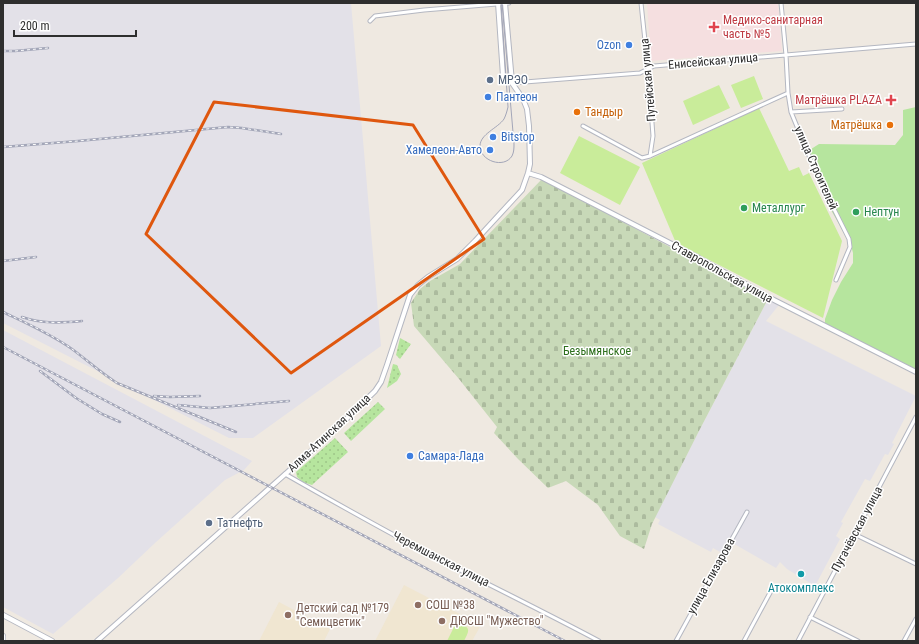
<svg xmlns="http://www.w3.org/2000/svg" width="919" height="644" font-family="'Roboto Condensed',sans-serif">
<defs>
<pattern id="grass-dots" width="8" height="8" patternUnits="userSpaceOnUse"><rect width="8" height="8" fill="#b6e59e"/><path d="M2 2h.1M6 6h.1" fill="none" stroke="#9dc588" stroke-width="1.8" stroke-linecap="round"/></pattern>
<pattern id="cemetery-stones" width="16" height="16" patternUnits="userSpaceOnUse"><rect width="16" height="16" fill="#c8d9b8"/><path d="M2 7V4a2 2 0 0 1 4 0v3zM10 15v-3a2 2 0 0 1 4 0v3z" fill="#acbb9e"/></pattern>
</defs>
<rect width="100%" height="100%" fill="#efe9e1"/>
<path fill="#e3e1e8" d="M3 3H351L381 346 253 438H229L3 323Z
M768 299 779 305 766 321 916 396 892 443 894 444 888 455 885 454 870 481 865 479 841 522 843 523 836 536 840 539 815 586 787 569 780 562 776 568 729 541 722 553 713 548 711 552 658 524 660 520 655 517 700 429Z
M3 330 252 461 244 470 225 480 155 543 118 578 53 634 3 607Z"/>
<path fill="#f0e6d1" d="M404 585 481 625 472 641H375Z
M279 602 330 629 324 641H259Z"/>
<path fill="#f5dfe0" d="M647 3H778L782 51 651 61Z"/>
<path fill="url(#grass-dots)" d="M400 338 411 344 400 359 396 355Z
M393 364 397 365 401 374 397 381 387 388Z
M378 402 385 409 351 441 344 433Z
M335 438 348 452 312 485 303 482 297 477 296 472Z"/>
<path fill="url(#cemetery-stones)" d="M542 179 768 299 700 429 652 524 644 549 620 536 598 505 566 481 548 488 518 459 494 433 497 427 459 379 414 326 411 303 420 289 430 281 460 264Z"/>
<path fill="#b6e59e" d="M916 107V373L881 355 825 329V319L832 300 841 282 853 263V253L851 245 823 196 808 151 819 144 895 145 903 135V110Z"/>
<path fill="#c9ec9a" d="M754 76 763 99 741 108 731 85Z
M719 85 730 108 693 125 683 101Z
M759 108 789 171 799 167 803 176 809 173 842 241 823 318 676 243 642 163Z
M579 136 640 167 620 205 560 173Z
M458 624C472 627 469 631 464 641H447L455 625Z"/>
<g fill="none" stroke-linecap="round" stroke-linejoin="round">
<g stroke="#b4b7c1" stroke-width="5">
<path id="minor" d="M641 3 648 69 653 136 650 156
M781 3 786 55 788 93 791 112 817 175 849 239 850 247 836 280
M370 21 375 16 424 10 509 3
M512 83 640 73 654 66 916 44
M791 112 842 109
M583 126 642 158 650 156 788 93
M285 474C341 506 398 538 456 568 504 592 552 616 599 641
M854 534 916 564
M810 617 858 641
M676 641 732 539 747 512
M744 641 771 591
M798 641 916 417
M904 641 916 619"/>
</g>
<g stroke="#b4b7c1" stroke-width="6">
<path id="tertiary" d="M505 3 512 82
M528 173 541 177 699 258 774 300 916 372
M97 641 335 430 375 391 381 382 387 365 410 295 418 285 428 277 457 259 475 241 522 190 528 173 530 164 529 126 527 109 523 99 512 83 508 79 503 76 498 3"/>
</g>
<g stroke="#b4b7c1" stroke-width="6">
<path id="secondary" d="M3 615 52 641
M3 636V641"/>
</g>
<use href="#minor" stroke="#fff" stroke-width="3"/>
<use href="#tertiary" stroke="#fff" stroke-width="4"/>
<use href="#secondary" stroke="#fff" stroke-width="4.5"/>
<path stroke="#a3a6b8" stroke-width="1" d="M501 3 508 107C507 111 506 115 504 119 498 128 480 134 480 146 480 161 504 169 512 156 514 152 514 148 514 144L502 3"/>
<g stroke="#a3a6b8" stroke-width="2.5">
<path id="rail" d="M3 51H15L48 48
M3 147 78 141 228 127 242 128 281 134
M3 261 36 257
M3 312C26 323 51 334 72 349 87 360 101 373 117 383L236 432
M22 317C42 324 61 323 82 321
M3 347 565 641
M40 371 76 398 102 414 120 422
M154 396 170 397 200 396
M178 405 210 408 289 401"/>
</g>
<use href="#rail" stroke="#fff" stroke-width="1" stroke-dasharray="3" stroke-linecap="butt"/>
</g>
<path fill="none" stroke="#df570e" stroke-width="3" stroke-linejoin="round" d="M214 102 413 125 484 239 291 373 146 234Z"/>
<g fill="#e0444e" stroke="#fff" stroke-width="1.5">
<path d="M712 21h4v4h4v4h-4v4h-4v-4h-4v-4h4z"/>
<path d="M889 94h4v4h4v4h-4v4h-4v-4h-4v-4h4z"/>
</g>
<g fill="#3f7fe0" stroke="#fff" stroke-width="1.5">
<circle cx="629" cy="45" r="4"/>
<circle cx="488" cy="97" r="4"/>
<circle cx="493" cy="137" r="4"/>
<circle cx="490" cy="150" r="4"/>
<circle cx="410" cy="456" r="4"/>
</g>
<g fill="#5c6f8a" stroke="#fff" stroke-width="1.5">
<circle cx="490" cy="80" r="4"/>
<circle cx="209" cy="523" r="4"/>
</g>
<g fill="#e8710a" stroke="#fff" stroke-width="1.5">
<circle cx="577" cy="112" r="4"/>
<circle cx="890" cy="125" r="4"/>
</g>
<g fill="#2e9e5b" stroke="#fff" stroke-width="1.5">
<circle cx="744" cy="208" r="4"/>
<circle cx="856" cy="212" r="4"/>
</g>
<circle fill="#0f9aa8" stroke="#fff" stroke-width="1.5" cx="801" cy="574" r="4"/>
<g fill="#8d6e63" stroke="#fff" stroke-width="1.5">
<circle cx="418" cy="605" r="4"/>
<circle cx="288" cy="615" r="4"/>
<circle cx="442" cy="621" r="4"/>
</g>
<g text-anchor="middle" dominant-baseline="central" stroke-width="3" stroke-linejoin="round" paint-order="stroke">
<g font-size="12" fill="#be3a42" stroke="#fff" text-anchor="start">
<text x="723" y="20">Медико-санитарная<tspan x="723" dy="14">часть №5</tspan></text>
<text x="882" y="100" text-anchor="end">Матрёшка PLAZA</text>
</g>
<g font-size="12" fill="#366cbe" stroke="#fff" text-anchor="start">
<text x="621" y="45" text-anchor="end">Ozon</text>
<text x="496" y="97">Пантеон</text>
<text x="501" y="137">Bitstop</text>
<text x="482" y="150" text-anchor="end">Хамелеон-Авто</text>
<text x="418" y="456">Самара-Лада</text>
</g>
<g font-size="12" fill="#2e2e2e" stroke="#fff">
<text transform="translate(713 61) rotate(-5)">Енисейская улица</text>
<text transform="translate(648 80) rotate(-95)">Путейская улица</text>
<text transform="translate(816 168) rotate(66)">улица Строителей</text>
<text transform="translate(722 272) rotate(29)">Ставропольская улица</text>
<text transform="translate(329 433) rotate(-43)">Алма-Атинская улица</text>
<text transform="translate(857 529) rotate(-62)">Пугачёвская улица</text>
<text transform="translate(441 559) rotate(27)">Черемшанская улица</text>
<text transform="translate(711 576) rotate(-61)">улица Елизарова</text>
</g>
<g font-size="12" fill="#4e5e75" stroke="#fff" text-anchor="start">
<text x="498" y="80">МРЭО</text>
<text x="217" y="523">Татнефть</text>
</g>
<g font-size="12" fill="#c56008" stroke="#fff" text-anchor="start">
<text x="585" y="112">Тандыр</text>
<text x="882" y="125" text-anchor="end">Матрёшка</text>
</g>
<g font-size="12" fill="#27864d" stroke="#fff" text-anchor="start">
<text x="752" y="208">Металлург</text>
<text x="864" y="212">Нептун</text>
</g>
<g font-size="12" fill="#2c6e1b" stroke="#fff">
<text x="597" y="351">Безымянское</text>
</g>
<g font-size="12" fill="#0d838f" stroke="#fff">
<text x="801" y="588">Атокомплекс</text>
</g>
<g font-size="12" fill="#785e54" stroke="#fff" text-anchor="start">
<text x="426" y="605">СОШ №38</text>
<text x="296" y="608">Детский сад №179<tspan x="296" dy="14">"Семицветик"</tspan></text>
<text x="450" y="621">ДЮСШ "Мужество"</text>
</g>
</g>
<rect width="919" height="644" fill="none" stroke="#2e2e2e" stroke-width="8"/>
<path d="M14 30v6h122v-6" fill="none" stroke="#2e2e2e" stroke-width="2"/>
<text x="20" y="30" font-size="12" fill="#2e2e2e" stroke="#ffffff" stroke-width="3" paint-order="stroke">200 m</text>
</svg>
